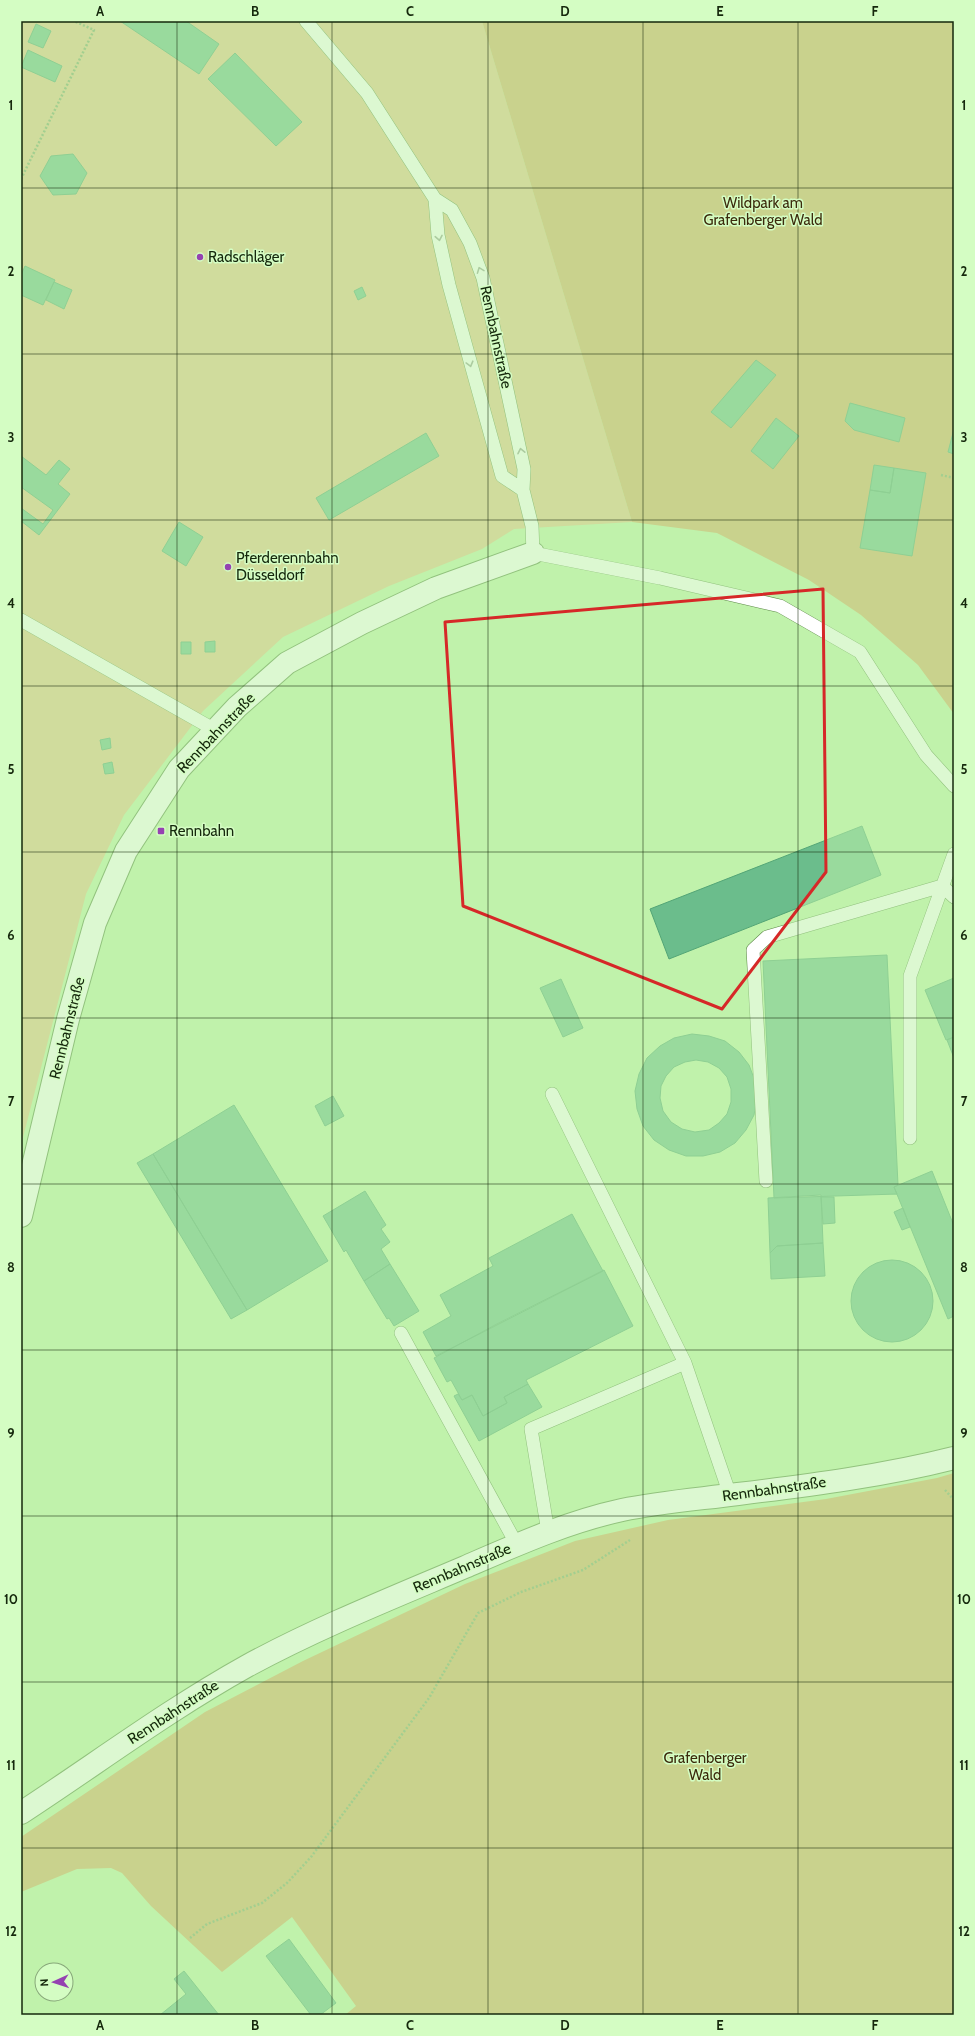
<svg xmlns="http://www.w3.org/2000/svg" width="975" height="2036" font-family="Cabin,sans-serif">
<rect width="100%" height="100%" fill="#c0f2ab"/>
<path fill="#e4c08c" d="M21 21H482L632 522 514 529 482 549 389 586 283 637 203 711 124 815 86 894 21 1145Z"/>
<path fill="#d6aa68" d="M482 21H954V714L918 665 861 615 809 580 717 533 632 522Z
M954 1473V2015H345L356 2006 292 1917 222 1972 151 1906 122 1873 111 1868 77 1869 21 1892V1837L205 1712 303 1661 465 1584 575 1541 668 1520 826 1499 937 1478Z"/>
<path fill="#6bbd8c" stroke="#53a576" fill-rule="evenodd" d="M120 21H186L219 44 199 74Z
M36 24 51 31 43 48 28 42Z
M28 50 62 66 55 82 21 67Z
M235 53 302 122 276 146 208 79Z
M73 154 87 173 76 194 53 195 40 176 51 156Z
M25 266 55 280 43 305 21 295V275Z
M54 282 72 290 64 309 46 300Z
M362 287 366 296 358 300 354 291Z
M756 360 776 375 731 428 711 412Z
M850 403 905 418 899 442 854 430 845 421Z
M776 418 799 436 773 469 751 451Z
M954 429V454L948 452Z
M426 433 439 456 329 520 316 498Z
M21 456 46 475 59 460 70 469 58 484 70 494 39 535 21 521Z
M874 465 894 468 890 493 870 490Z
M894 468 926 473 912 556 860 548 870 490 890 493Z
M21 487 53 510 43 524 21 508Z
M179 522 203 537 186 566 162 551Z
M215 641V652H205V642Z
M181 642H191V654H181Z
M110 738 111 748 102 750 100 740Z
M112 762 114 773 105 774 103 764Z
M862 826 881 875 669 959 650 909Z
M887 955 898 1185 894 1187 897 1194 774 1198 763 961Z
M954 978V1037L946 1040 925 990Z
M561 979 583 1028 563 1037 540 988Z
M692 1034 709 1036 725 1041 739 1052 749 1065 755 1081 757 1098 754 1115 746 1130 735 1143 720 1152 703 1156H686L669 1150 654 1140 643 1126 637 1109 635 1091 639 1074 647 1058 660 1046 674 1038ZM696 1060 708 1062 719 1068 727 1077 731 1089V1102L727 1114 719 1123 709 1130 695 1132 682 1129 671 1122 663 1111 660 1098 661 1086 666 1076 674 1067 685 1062Z
M954 1037V1058L947 1040Z
M333 1096 344 1116 325 1126 315 1106Z
M234 1105 328 1261 247 1310 153 1154Z
M153 1154 247 1310 231 1319 137 1163Z
M932 1171 954 1226V1316L948 1319 894 1187Z
M365 1191 386 1225 381 1229 390 1242 381 1249 390 1264 364 1281 346 1250 344 1252 323 1216Z
M821 1195 823 1243 777 1246 770 1253 768 1198Z
M821 1197H834L835 1223 823 1224Z
M903 1208 910 1227 902 1230 894 1212Z
M572 1214 603 1271 436 1356 423 1332 451 1316 440 1295 493 1266 489 1258Z
M823 1243 825 1276 771 1279 770 1253 777 1246Z
M851 1301a41 41 0 1 1 82 0a41 41 0 1 1-82 0Z
M390 1264 419 1311 394 1326 389 1318 387 1319 364 1281Z
M604 1270 633 1326 526 1380 528 1384 504 1397 507 1403 483 1416 472 1395 462 1400 451 1380 447 1382 434 1358 495 1325Z
M528 1384 542 1407 479 1441 454 1396 458 1394 462 1400 472 1395 483 1416 507 1403 504 1397Z
M289 1939 336 2003 320 2015H311L266 1956Z
M184 1971 219 2015H160L186 1994 174 1979Z"/>
<g fill="none" stroke-linecap="round" stroke-linejoin="round">
<g stroke="#5b8846" stroke-width="14">
<path id="service" d="M306 21 367 93 435 199 452 210 470 243 483 278 524 469 523 490 532 526 533 553 660 578 780 606 860 652 926 755 954 786
M435 199 438 235 449 285 502 476 523 490
M21 620 215 730
M552 1094 685 1363 730 1495
M910 1138V976L954 854
M766 1181 753 950 767 937 942 886 954 897
M401 1333 517 1545
M548 1532 531 1429 685 1363"/>
</g>
<g stroke="#5b8846" stroke-width="24">
<path id="minor" d="M21 1216 68 1019 95 923 126 851 179 769 237 707 287 663 362 623 436 588 533 553"/>
</g>
<g stroke="#5b8846" stroke-width="24">
<path id="tertiary" d="M21 1813C96 1764 168 1710 247 1666 317 1628 392 1598 465 1567 516 1545 567 1522 622 1510 660 1502 700 1499 738 1494 811 1485 883 1476 954 1458"/>
</g>
<path stroke="#7ea46e" stroke-width="2.5" stroke-dasharray="2 2" stroke-linecap="butt" d="M21 179 94 30 74 21
M941 475 954 478
M945 1490 954 1500
M190 1938 207 1924 262 1903 287 1883 311 1857 429 1698 478 1613 521 1592 583 1570 630 1540"/>
<use href="#service" stroke="#fff" stroke-width="13"/>
<use href="#minor" stroke="#fff" stroke-width="22"/>
<use href="#tertiary" stroke="#fff" stroke-width="22"/>
</g>
<defs><path id="oneway-chevron" d="M-2-3.5L2.5 0L-2 3.5" fill="none" stroke-width="1.6" stroke-linecap="round" stroke-linejoin="round"/></defs>
<g stroke="#969e92">
<use href="#oneway-chevron" transform="translate(439 238) rotate(79)"/>
<use href="#oneway-chevron" transform="translate(480 270) rotate(-111)"/>
<use href="#oneway-chevron" transform="translate(470 364) rotate(75)"/>
<use href="#oneway-chevron" transform="translate(521 451) rotate(-102)"/>
</g>
<path d="M0 0H975V2036H0ZM823 589 826 872 722 1009 463 906 445 622Z" fill="#c0f2ab" fill-opacity=".55" fill-rule="evenodd"/>
<path fill="none" stroke="#d62828" stroke-width="3" stroke-linejoin="round" d="M823 589 826 872 722 1009 463 906 445 622Z"/>
<path fill="none" stroke="#15280c" stroke-width="1" stroke-opacity="0.55" d="M177 21V2015M332 21V2015M488 21V2015M643 21V2015M798 21V2015M21 188H954M21 354H954M21 520H954M21 686H954M21 852H954M21 1018H954M21 1184H954M21 1350H954M21 1516H954M21 1682H954M21 1848H954"/>
<g fill="#9542b1" stroke="#d4fdc3" stroke-width="1.5">
<circle cx="200" cy="257" r="4"/>
<circle cx="228" cy="567" r="4"/>
<rect x="157" y="827" width="8" height="8" rx="2"/>
</g>
<g text-anchor="middle" dominant-baseline="central" stroke-width="3" stroke-linejoin="round" paint-order="stroke">
<g font-size="15" fill="#3c2a0c" stroke="#d4fdc3">
<text x="763" y="203">Wildpark am<tspan x="763" dy="17">Grafenberger Wald</tspan></text>
<text x="705" y="1758">Grafenberger<tspan x="705" dy="17">Wald</tspan></text>
</g>
<g font-size="15" fill="#15280c" stroke="#d4fdc3" text-anchor="start">
<text x="208" y="257">Radschläger</text>
<text x="236" y="558">Pferderennbahn<tspan x="236" dy="17">Düsseldorf</tspan></text>
<text x="169" y="831">Rennbahn</text>
</g>
<g font-size="15" fill="#15280c" stroke="#d4fdc3">
<text transform="translate(496 337) rotate(78)">Rennbahnstraße</text>
<text transform="translate(216 733) rotate(-46)">Rennbahnstraße</text>
<text transform="translate(67 1028) rotate(-76)">Rennbahnstraße</text>
<text transform="translate(774 1489) rotate(-8)">Rennbahnstraße</text>
<text transform="translate(462 1568) rotate(-23)">Rennbahnstraße</text>
<text transform="translate(173 1712) rotate(-33)">Rennbahnstraße</text>
</g>
</g>
<rect width="975" height="2036" fill="none" stroke="#d4fdc3" stroke-width="44"/>
<g transform="translate(54 1982) rotate(267)"><circle r="19" fill="#d4fdc3" stroke="#88a87a"/>
<path d="M0-3L7 15L0 10L-7 15Z" fill="#9542b1"/>
<text y="-6" font-size="11" font-weight="bold" text-anchor="middle" fill="#15280c">N</text>
</g>
<rect x="22" y="22" width="931" height="1992" fill="none" stroke="#15280c" stroke-width="1.5"/>
<g font-size="13" text-anchor="middle" font-weight="bold" fill="#15280c">
<text x="100" y="16">A</text>
<text x="255" y="16">B</text>
<text x="410" y="16">C</text>
<text x="565" y="16">D</text>
<text x="720" y="16">E</text>
<text x="875" y="16">F</text>
<text x="11" y="110">1</text>
<text x="964" y="110">1</text>
<text x="11" y="276">2</text>
<text x="964" y="276">2</text>
<text x="11" y="442">3</text>
<text x="964" y="442">3</text>
<text x="11" y="608">4</text>
<text x="964" y="608">4</text>
<text x="11" y="774">5</text>
<text x="964" y="774">5</text>
<text x="11" y="940">6</text>
<text x="964" y="940">6</text>
<text x="11" y="1106">7</text>
<text x="964" y="1106">7</text>
<text x="11" y="1272">8</text>
<text x="964" y="1272">8</text>
<text x="11" y="1438">9</text>
<text x="964" y="1438">9</text>
<text x="11" y="1604">10</text>
<text x="964" y="1604">10</text>
<text x="11" y="1770">11</text>
<text x="964" y="1770">11</text>
<text x="11" y="1936">12</text>
<text x="964" y="1936">12</text>
<text x="100" y="2030">A</text>
<text x="255" y="2030">B</text>
<text x="410" y="2030">C</text>
<text x="565" y="2030">D</text>
<text x="720" y="2030">E</text>
<text x="875" y="2030">F</text>
</g>
</svg>
